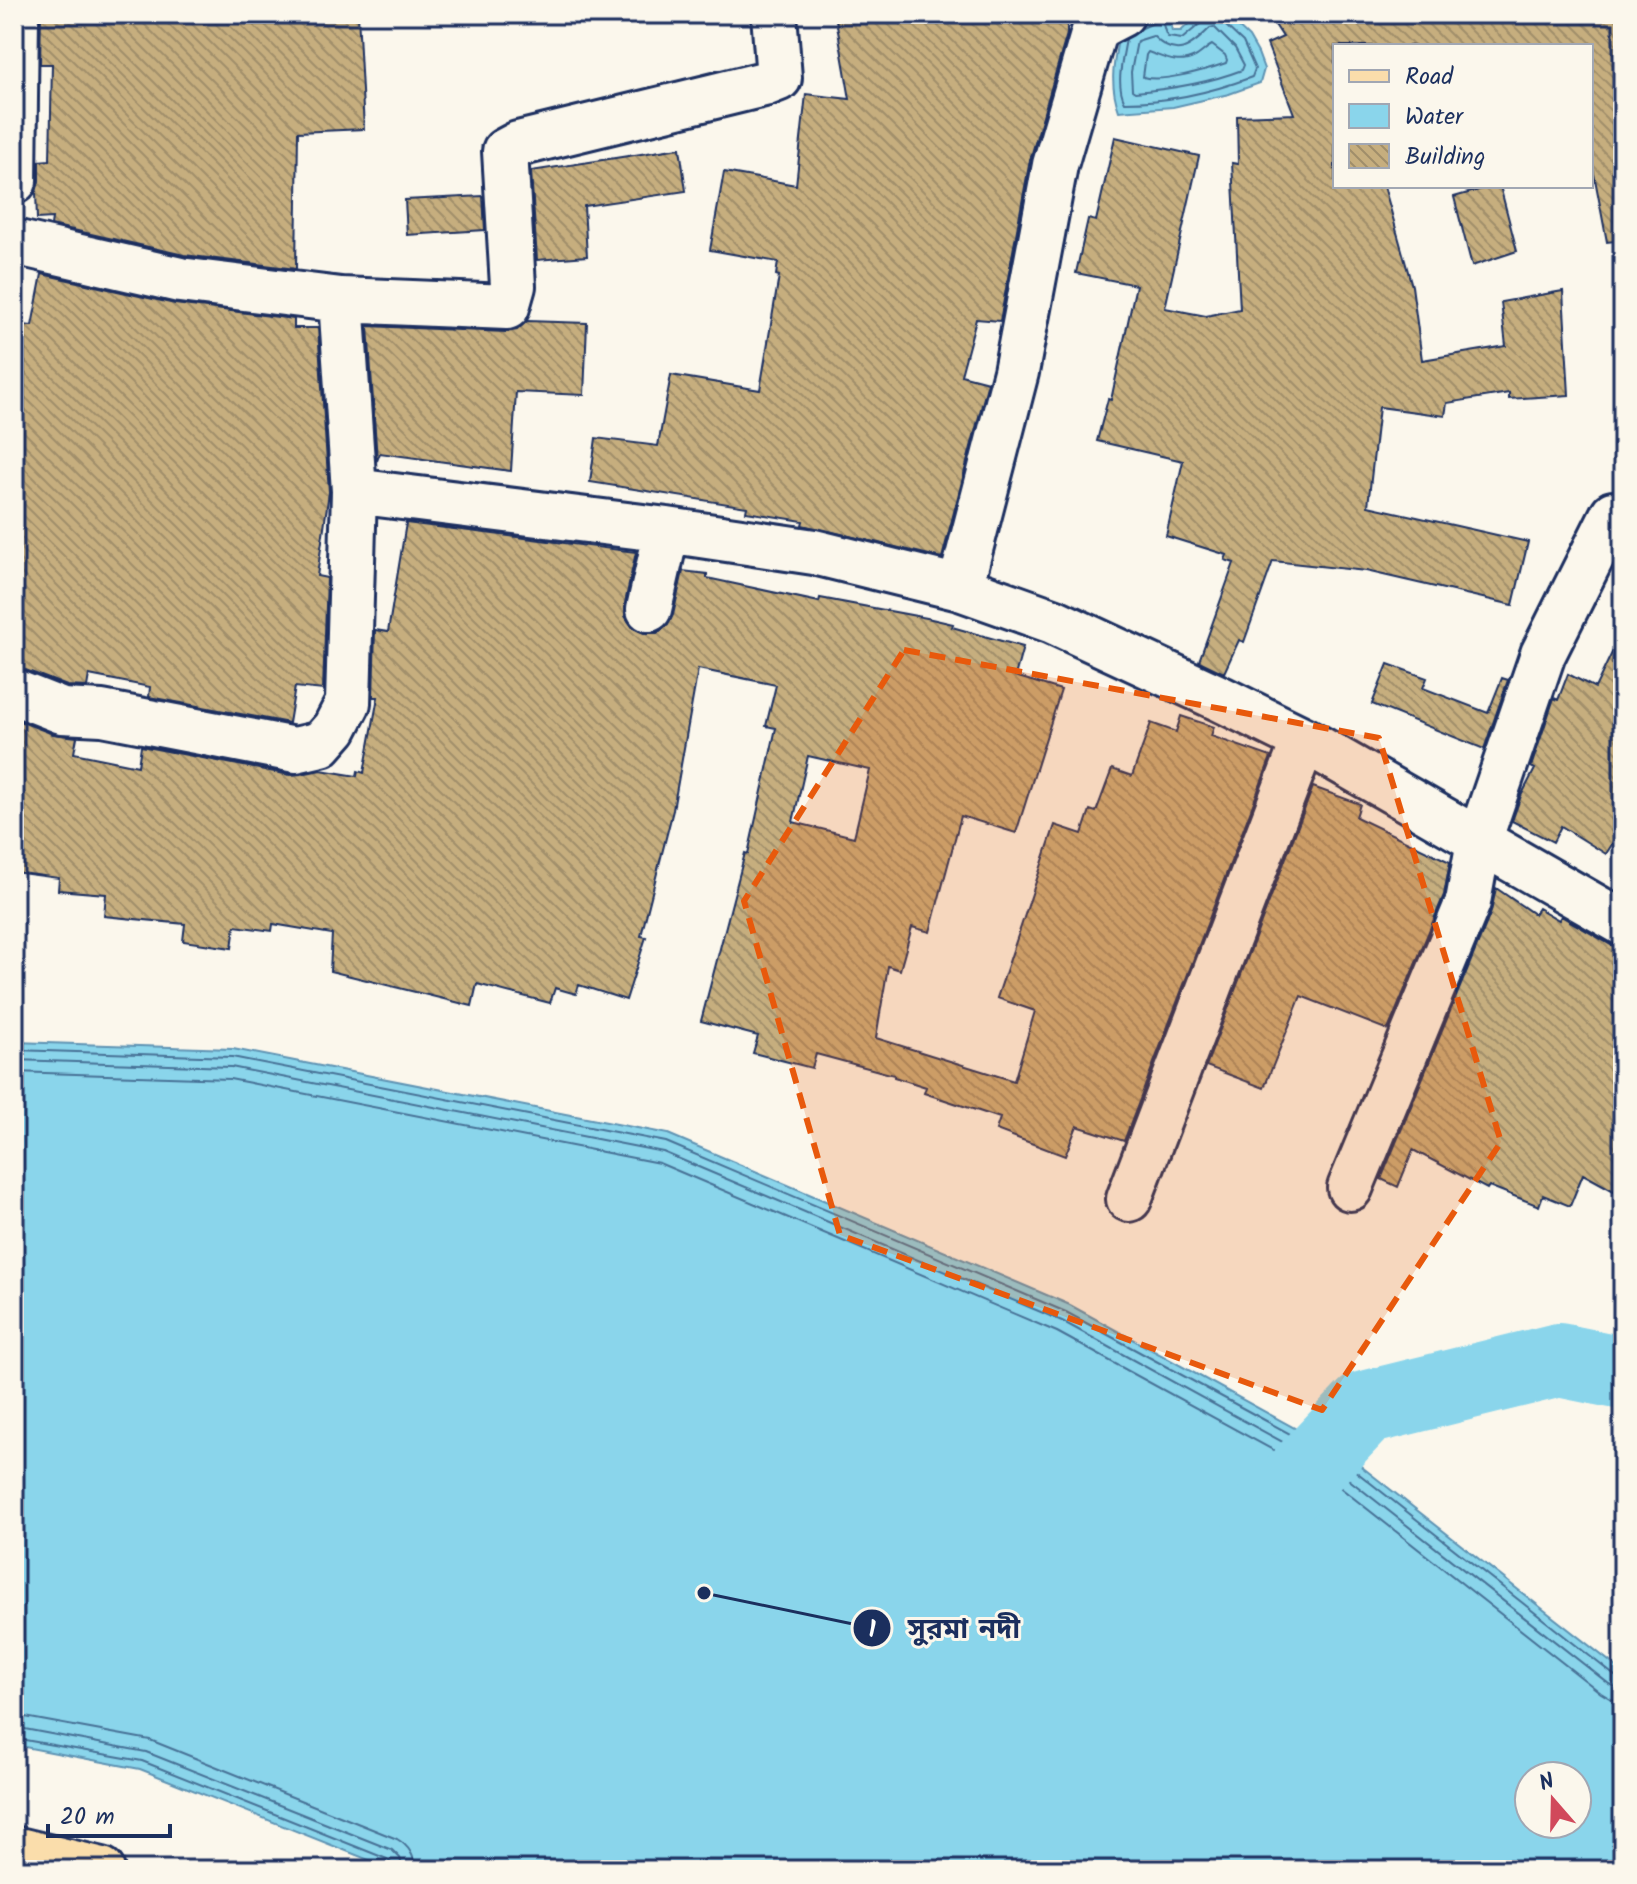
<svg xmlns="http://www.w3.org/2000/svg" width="1637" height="1884" font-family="Kalam,'Noto Sans Bengali',sans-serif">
<defs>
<pattern id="building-back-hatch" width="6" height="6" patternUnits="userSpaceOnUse" patternTransform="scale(2)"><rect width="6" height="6" fill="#c6ae7e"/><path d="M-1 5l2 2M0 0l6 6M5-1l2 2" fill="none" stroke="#a08e6a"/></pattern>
</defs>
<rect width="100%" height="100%" fill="#fbf7ec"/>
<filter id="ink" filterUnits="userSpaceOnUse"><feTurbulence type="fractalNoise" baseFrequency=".0125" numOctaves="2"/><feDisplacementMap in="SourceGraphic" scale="16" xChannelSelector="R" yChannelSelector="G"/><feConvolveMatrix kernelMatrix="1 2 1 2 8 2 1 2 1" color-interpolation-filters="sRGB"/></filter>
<g filter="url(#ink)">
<path fill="#8ad5eb" stroke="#5e93b3" stroke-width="2" fill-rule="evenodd" d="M1159 14H1169L1172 31H1181L1198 15 1230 14 1233 22 1249 37 1258 53 1264 69 1260 83 1229 94 1173 107 1119 111C1108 81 1115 58 1120 28Z
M14 1042 233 1049 668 1134 1070 1305 1353 1460 1623 1672V1870H394L140 1769 14 1745ZM1529 1776H1577V1824H1529Z"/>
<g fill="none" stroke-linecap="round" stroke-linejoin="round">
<path stroke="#477196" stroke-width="2" d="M1214 27 1235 48 1244 65 1242 70C1208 83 1172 89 1135 92L1132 90 1131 72 1137 41 1153 36C1176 60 1190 48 1210 28Z
M1140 29 1160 20C1165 23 1163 32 1168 37L1182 39 1201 23 1204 14
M1126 39C1123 58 1115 84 1125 102 1169 102 1212 92 1252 77L1255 69 1243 42 1226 26 1223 14
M1212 45 1225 55 1227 60 1226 63C1206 70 1162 83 1143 77L1146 55 1148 52C1163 57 1178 66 1195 57 1201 54 1206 48 1212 45Z
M14 1050 232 1057 666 1142 1066 1312 1349 1466 1615 1676 1623 1678
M14 1060 231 1067 663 1152 1062 1321 1343 1475 1609 1684 1615 1687 1623 1688
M14 1072 230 1079 659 1163 1057 1332 1337 1485 1601 1693 1611 1699 1623 1700
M14 1715 150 1740 397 1839C409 1846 415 1856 415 1870
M14 1727 146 1752 392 1850 400 1858 403 1870
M14 1738 142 1761 387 1859 392 1864 393 1870"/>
<path stroke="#8ad5eb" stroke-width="74" d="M1259 1520 1365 1408 1559 1360 1623 1373"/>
</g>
<path fill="url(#building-back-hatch)" stroke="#1b2f5e" stroke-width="2" fill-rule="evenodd" d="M41 14H358L364 129 298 132 296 269 184 255 51 225 52 218 37 219 36 192 39 181V161L50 160 52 64H40Z
M835 14H1067V34L1030 160 1000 321 976 319 961 375 988 382 942 558 802 525 803 521 746 512 747 507 590 482 596 438 658 446 671 375 760 390 779 276 776 275 778 262 710 250 724 172 796 185 806 94 850 99Z
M1268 14H1623V240L1607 242 1591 158V46H1335V186H1384L1412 286 1422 360 1506 346 1501 302 1563 291 1569 395 1509 399V393L1447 403 1445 416 1379 407 1368 506 1528 542 1513 605 1366 571 1273 561 1244 642 1239 640 1224 673 1199 661 1234 563 1225 560 1227 555 1166 536 1183 461 1097 441 1108 399 1111 400 1136 285 1076 273 1088 219 1096 221 1115 137 1199 156 1165 308 1206 316 1240 309 1232 163 1238 164 1237 116 1294 114 1267 44 1283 37Z
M680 148 686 191 584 206 587 256 537 260 531 171Z
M1493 186H1500L1517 251 1472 266 1454 197Z
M483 196 485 230 407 235 405 200Z
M42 274 175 304 294 319V328H318L329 492 317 576 327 578 323 690 295 687 289 723 149 697 150 687 89 675 87 687 67 686 23 669 14 668V324L32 326Z
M527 321 587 323 584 395 516 392 511 471 380 453 377 461 368 326 506 332 517 330Z
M406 523 636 552 625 603V616L633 628 644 633H657L668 625 673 615 683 571 707 574V578L819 602 820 598 927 618 953 624 952 627 1023 647 1015 676 1061 690 1016 833 961 816 930 932 912 927 900 970 888 966 876 1038 1014 1081 1035 1011 997 998 1055 825 1082 834 1090 810 1096 812 1112 769 1132 776 1151 723 1176 732 1181 716 1214 727 1211 736 1271 757 1124 1141 1077 1126 1065 1156 996 1130 1000 1118 924 1093 926 1087 894 1077V1075L816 1054 812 1068 753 1053 758 1036 701 1021 745 853 748 854 776 728 766 726 776 685 698 669 673 810 641 936 646 937 626 1000 579 985 576 994 555 988 550 1003 477 984 472 1006 330 971 332 934 273 924 272 931 235 926 232 948 183 941 185 924 104 916 106 894 58 890 59 878 14 872V719L53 734 77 737 74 753 138 766 141 746 290 775 301 774 321 770 357 776 358 771 364 773 378 697H373L375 630 388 632ZM808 756 870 770 854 837 793 822Z
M1623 630V827L1606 854 1561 826 1553 842 1512 821 1521 796 1535 769 1531 767 1554 698 1558 700 1568 674 1595 688Z
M1388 664 1427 678 1423 688 1488 713 1502 678 1508 680 1484 749 1372 704Z
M1313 787 1360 804 1356 817 1450 862 1444 895 1388 1030 1301 996 1264 1088 1206 1066Z
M1496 888 1534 914 1538 908 1559 920 1561 916 1611 945 1623 948V1196L1583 1174 1570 1206 1543 1195 1539 1206 1489 1186 1487 1189 1413 1150 1398 1187 1381 1179 1491 912Z"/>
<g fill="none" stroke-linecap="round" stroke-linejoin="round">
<g stroke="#1b2f5e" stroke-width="50">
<path id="minor" d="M14 181 16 14
M14 242 180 280 341 300 507 307 513 286 505 151 518 144 764 84 779 78 774 14
M341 300 354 491
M960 588 1016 372 1055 165 1095 28 1122 14
M649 609 667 530
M14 692 62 711 102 713 295 750 321 744 335 728 348 703 354 491 667 530 814 552 960 588 1053 621 1221 699 1304 740 1623 923
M1350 1188 1468 902 1479 841 1543 654 1613 514H1623
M1129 1199 1304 740"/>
</g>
<g stroke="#1b2f5e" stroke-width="50">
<path id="major" d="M14 1849 102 1870"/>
</g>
<use href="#minor" stroke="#fbf7ec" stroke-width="44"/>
<use href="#major" stroke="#faddab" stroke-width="44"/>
</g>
</g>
<path fill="#e8590c" fill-opacity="0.2" stroke="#e8590c" stroke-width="6" stroke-dasharray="16 10" stroke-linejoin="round" d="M904 650 1379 738 1501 1142 1322 1410 840 1235 744 901Z"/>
<path fill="none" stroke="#1b2f5e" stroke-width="3" d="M704 1593L872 1628"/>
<g fill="#1b2f5e" stroke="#fbf7ec" stroke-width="3">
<circle cx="704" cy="1593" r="8"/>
<circle cx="872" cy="1628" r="20"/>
</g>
<g font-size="24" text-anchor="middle" font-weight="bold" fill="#fff">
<text x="872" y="1637">1</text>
</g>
<g font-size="28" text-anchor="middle" font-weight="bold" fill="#1b2f5e" stroke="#fbf7ec" stroke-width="6" stroke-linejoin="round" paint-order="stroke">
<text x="964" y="1638">সুরমা নদী</text>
</g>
<rect width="1637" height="1884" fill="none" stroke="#fbf7ec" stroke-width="48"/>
<rect x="24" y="24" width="1589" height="1836" fill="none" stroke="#1b2f5e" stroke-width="3" filter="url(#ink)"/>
<rect x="1333" y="44" width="260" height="144" fill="#fbf7ec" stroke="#a1a7b3" stroke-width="2"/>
<rect x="1349" y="70" width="40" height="12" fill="#faddab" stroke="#a1a7b3" stroke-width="2"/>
<text x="1405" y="84" font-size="24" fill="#1b2f5e">Road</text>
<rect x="1349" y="104" width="40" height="24" fill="#8ad5eb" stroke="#a1a7b3" stroke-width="2"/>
<text x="1405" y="124" font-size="24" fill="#1b2f5e">Water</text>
<rect x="1349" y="144" width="40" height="24" fill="url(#building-back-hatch)" stroke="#a1a7b3" stroke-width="2"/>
<text x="1405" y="164" font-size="24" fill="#1b2f5e">Building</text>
<g transform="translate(1553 1800) rotate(340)"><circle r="38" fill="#fbf7ec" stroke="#a1a7b3" stroke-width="2"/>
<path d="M0-6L14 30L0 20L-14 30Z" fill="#d1495b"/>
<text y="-12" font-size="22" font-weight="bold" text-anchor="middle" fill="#1b2f5e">N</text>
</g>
<path d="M48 1824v12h122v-12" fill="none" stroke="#1b2f5e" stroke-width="4"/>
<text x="60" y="1824" font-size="24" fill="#1b2f5e" stroke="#fbf7ec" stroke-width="6" paint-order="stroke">20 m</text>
</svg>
